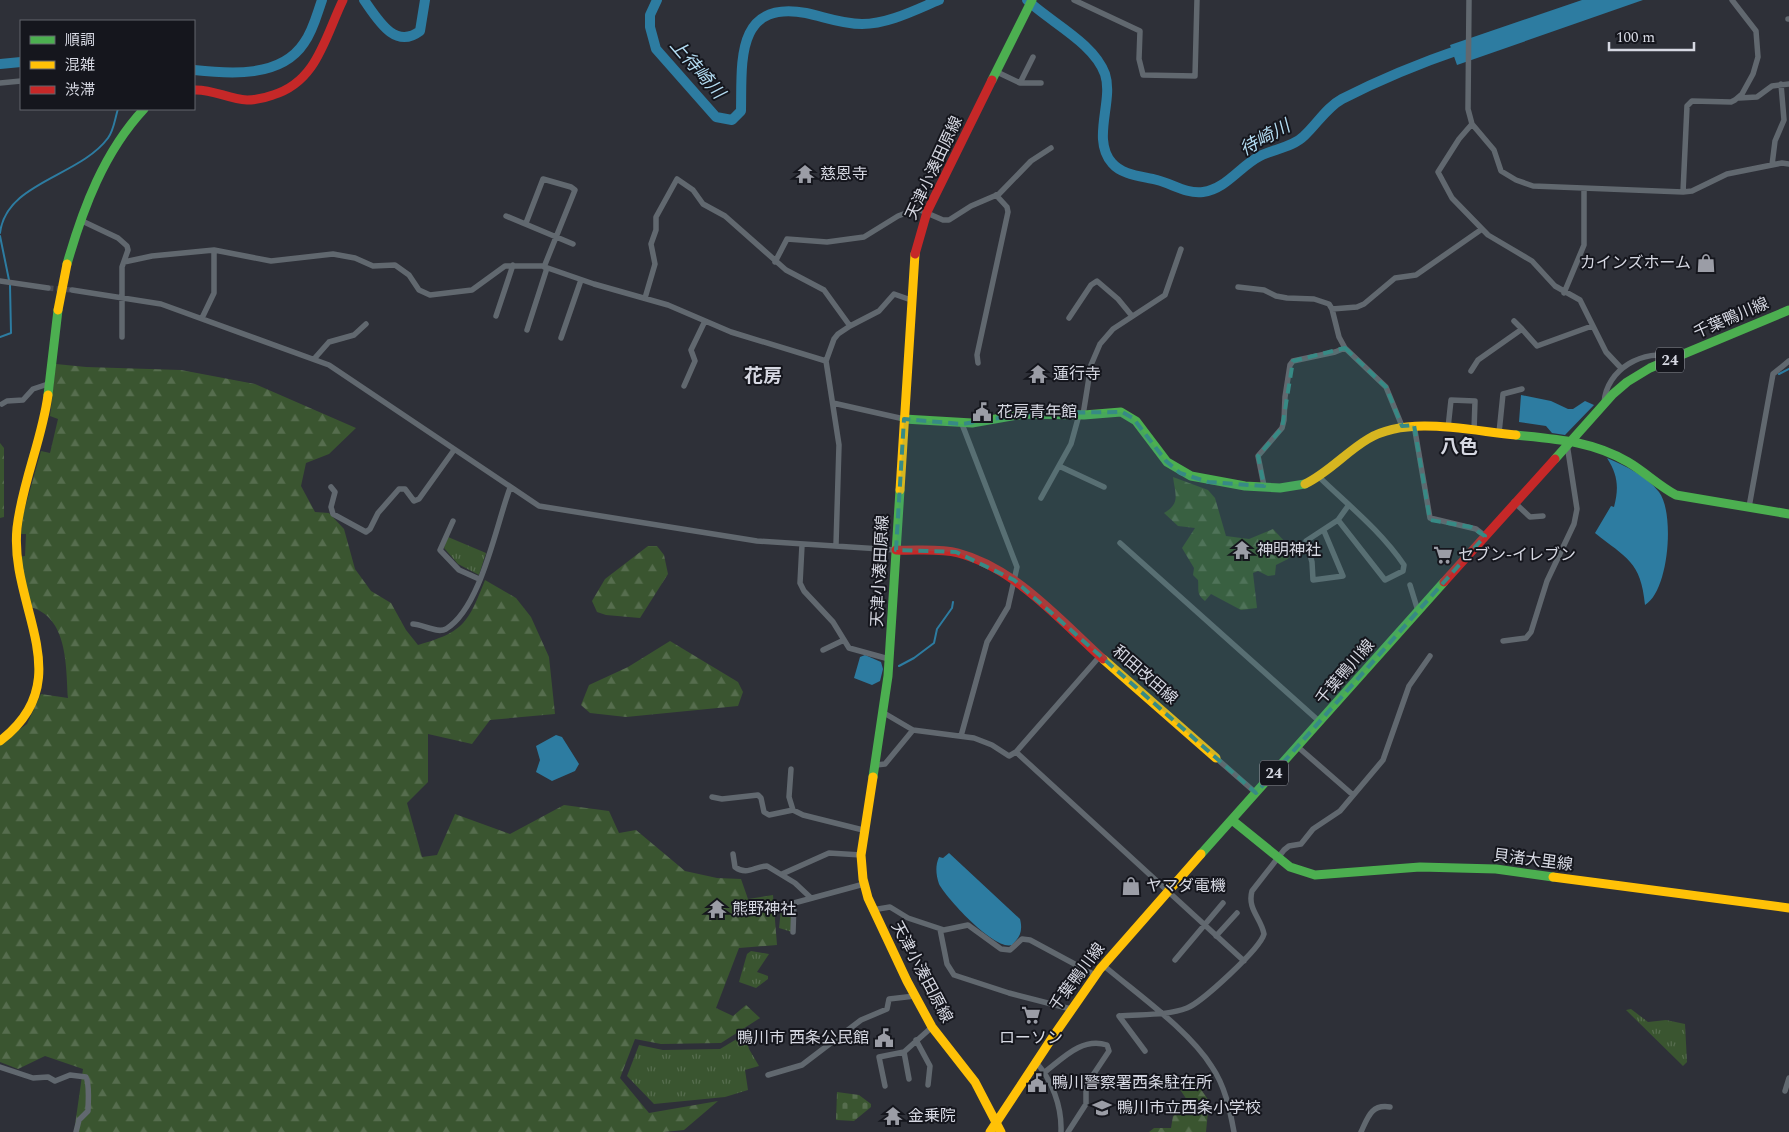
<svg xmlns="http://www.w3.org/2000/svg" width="1789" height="1132" font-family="Spectral,'Noto Sans JP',serif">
<defs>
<pattern id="grass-tufts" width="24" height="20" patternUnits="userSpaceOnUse" patternTransform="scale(1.25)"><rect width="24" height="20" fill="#3a5530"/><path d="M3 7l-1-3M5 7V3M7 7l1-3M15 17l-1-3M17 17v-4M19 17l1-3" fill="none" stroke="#566d4e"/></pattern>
<pattern id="forest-firs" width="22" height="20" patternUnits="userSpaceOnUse" patternTransform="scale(1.25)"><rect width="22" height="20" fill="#3a5530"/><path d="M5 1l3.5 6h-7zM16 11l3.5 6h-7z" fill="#566d4e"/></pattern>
<pattern id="cemetery-stones" width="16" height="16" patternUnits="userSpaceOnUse" patternTransform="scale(1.25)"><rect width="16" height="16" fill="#3a5530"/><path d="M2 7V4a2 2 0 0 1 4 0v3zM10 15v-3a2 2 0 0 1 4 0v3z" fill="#566d4e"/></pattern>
</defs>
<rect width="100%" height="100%" fill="#2e3038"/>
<path fill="url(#grass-tufts)" d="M448 537 486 553 479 575 458 564 444 548Z
M792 907V932L779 928 781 909Z
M751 951 769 954 757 972 768 976V979L756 988 739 982 747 954Z
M1631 1009 1648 1022 1666 1020 1685 1024 1687 1062 1683 1066 1626 1010Z
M745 1034 749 1049 759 1066 745 1070 748 1090 725 1097 654 1104 627 1076 639 1045 663 1050 720 1049Z"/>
<path fill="url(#forest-firs)" d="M56 364 86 367 181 370 255 384 356 428 329 454 306 463 301 486 315 512 329 513 344 529 355 569 371 591 391 603 406 630 418 645C464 632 468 623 485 580L516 598 531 617 549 657 555 714 490 720 472 744 428 734V782L407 803 422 857 437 855 455 814 510 834 564 805 609 811 619 833 636 830 685 871 717 878 741 879 748 899 773 895 777 945 739 948 716 1008 733 1016 746 1005 760 1018 721 1043 661 1044 635 1039 620 1078 649 1113 718 1101 684 1130 664 1132H74L83 1069 45 1056 18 1069 0 1062V738L3 741 27 724 41 694 68 698C66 666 68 617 30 607L18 557 25 556 26 534H21L23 515 41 451 50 453 58 419 50 416Z
M0 443 4 448V517L0 518Z
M1173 477 1208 490 1215 498 1226 536 1249 539 1273 529 1287 544 1291 555 1288 559 1276 565 1275 575 1268 576 1258 571 1253 573 1257 608 1241 610 1211 594 1205 601C1196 594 1199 590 1198 580L1193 575 1194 568 1182 548 1195 528 1178 526 1164 513C1181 503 1175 494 1173 477Z
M648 546H657L664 555 668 574 640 618 606 615 597 612 592 601 605 579Z
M670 641 738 682 743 692 738 706 626 717 590 713 581 705 589 685 628 667Z
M1193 1078 1209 1101 1206 1132H1149L1154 1128H1171L1173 1116 1185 1109 1187 1100 1179 1088Z"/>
<path fill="url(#cemetery-stones)" d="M837 1092 859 1095 871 1104V1107L854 1121 836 1120Z"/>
<path fill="#2d7ca1" d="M1582 0H1643L1457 65 1450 45Z
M1521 395 1551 401 1568 409H1573L1585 401 1594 405 1565 435 1552 433 1546 426 1519 422Z
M1607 458C1625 466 1646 475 1659 492 1675 513 1669 591 1645 605 1641 561 1626 558 1595 533L1611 506 1614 507C1619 488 1618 475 1607 458Z
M865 655 881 662 883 669 880 681 872 685 854 678 860 657Z
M556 735 562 737 579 764 575 771 552 781 536 772 540 760 536 746Z
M949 853 1020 919C1023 931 1020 937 1012 945 995 951 947 899 939 884 936 875 935 866 939 857L943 858Z"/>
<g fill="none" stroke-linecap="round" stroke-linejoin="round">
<path stroke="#2d7ca1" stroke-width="2" d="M0 233C6 182 79 177 108 138 114 130 115 118 118 109
M0 236 9 280
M0 337 11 333 10 285
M1779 374 1789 369
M899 666 914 658 934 643 937 629 952 608 953 602"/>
<path stroke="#2d7ca1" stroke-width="10" d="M364 0C378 20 395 50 420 31L425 0
M657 0 650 15V27L656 49 716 117 732 120 741 111C742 62 735 0 806 13 825 17 842 24 862 24 888 24 915 10 939 0
M1027 0C1050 22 1094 43 1105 74 1114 101 1091 139 1112 163 1122 175 1141 176 1157 180 1173 184 1186 194 1203 192 1226 189 1240 166 1260 156 1274 149 1293 147 1304 136 1317 124 1327 107 1342 99 1381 79 1423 62 1464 48
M0 64 21 62
M194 70C230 74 281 78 304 43 313 31 317 14 322 0"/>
<path stroke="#474952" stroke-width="5.5" stroke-dasharray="5.5 3" stroke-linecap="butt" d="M48 288 72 290"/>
<path stroke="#61686f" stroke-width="5.5" d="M1074 0 1140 31 1139 59 1143 75 1195 76 1197 0
M1469 0 1468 109 1472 124 1494 150 1501 171 1516 180 1533 186 1683 192 1692 191 1727 174 1782 163 1789 164
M1788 19H1789
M997 72 1020 83 1033 57
M0 83 21 81
M1020 83H1041
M1739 98 1757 97 1772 86 1789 84
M1472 124 1459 139 1438 172 1452 198 1488 235 1532 261 1555 286 1580 300 1606 352 1621 368
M1772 165 1775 141 1784 120 1781 84
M1683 192 1687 106 1692 101 1731 102 1735 100 1742 94 1753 74 1758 57 1756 31 1732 0
M506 216 573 244
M80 220 118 238 127 246 128 250 122 267V337
M526 223 543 179 571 187 575 190 544 267
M124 262 152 256 214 250 271 261 333 254 355 258 373 266 395 265 409 275 419 290 430 295 472 290 505 266H542L594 284 668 305 731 332 826 361
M775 262 787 239 827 242 864 237 898 216 914 210H920L943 220H949L971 206 999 194 1031 161 1051 148
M0 281 48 288
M1238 287 1264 290 1276 296 1287 298 1314 299 1329 304 1332 309 1339 337 1345 348 1386 387 1402 426
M72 290 161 304 329 365 539 506 757 541 896 550
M1564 293 1584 245V189
M645 298 655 264 651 244 656 230V217L677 179 693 190 703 204 725 216 786 270 824 290 850 326
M1332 309 1357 307 1364 304 1395 278 1416 275 1482 229
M496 316 513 265
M202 318 214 293V250
M1069 318 1091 285 1097 281 1118 299 1132 316
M1514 321 1522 329
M527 330 547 268
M561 338 581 280
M314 359 329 342 354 335 366 324
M978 363 977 355 1008 212 1007 207 996 195
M1471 371 1478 360 1522 329 1537 346 1592 326
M684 386 695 361 691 350 705 321
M833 403 904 419
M1604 403C1606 369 1644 348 1675 357
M2 404 7 401 23 400 33 389 48 384
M1083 415 1091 365 1100 344 1113 329 1165 295 1181 249
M1414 425 1430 518 1476 529 1485 536
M1448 428 1451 400 1475 401 1474 431
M1499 433 1503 394 1522 389
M1059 466 1104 487
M1318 476C1348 505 1380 530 1404 565L1403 571 1385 580 1338 520
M1264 486 1258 456 1282 428 1284 420 1285 397 1290 365 1293 361 1335 352 1345 348
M331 487 335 492 331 507 333 514 366 532 370 529 378 513 399 489H405L414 501 419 499 454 450
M1041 498 1071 444 1079 415
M1514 502 1530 517 1543 516
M1749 507 1773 374 1789 361
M453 521 440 550 459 570 479 579
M1324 531 1343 576 1313 580 1312 562 1306 541 1338 520 1348 506
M1120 543 1320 722
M802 545 800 583 804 591 833 622 849 648 889 659
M836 545 839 445 826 361 834 339 838 334 850 326 879 311 894 294 911 300
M1410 585 1418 611
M413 624C422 624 437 634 446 629 481 608 496 525 510 488
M1503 641 1526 638 1531 632 1547 581 1574 524 1577 509 1567 444
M823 650 844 640
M884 713 913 730 974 738 992 745 1009 756 1016 752 1100 656
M961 736 987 642 1008 607 1017 567 962 424
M1298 747 1353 795
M1016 752 1244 961
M1216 758 1256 793
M876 765 885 764 913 730
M791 769 789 797 793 810 803 815 863 830
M712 797 722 799 758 795 761 798 764 812 769 815 793 810
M733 854 735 867C747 876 755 866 767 866L795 883 811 898
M782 874 829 853 861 855
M872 910 890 907 908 918 944 930 968 925 1001 949 1010 950 1022 939 1030 940 1095 975
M940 929 947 964 954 975 1009 993 1071 1009
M793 932 794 903 864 884
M1216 936 1237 913
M1175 960 1223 903
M1103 965C1137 994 1189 1030 1212 1067 1225 1086 1230 1110 1234 1132
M1119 1016C1140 1014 1167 1016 1187 1008 1202 1002 1260 949 1264 934 1261 918 1247 909 1252 891L1284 850 1289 846 1301 844 1313 829 1340 811 1383 760 1409 686 1430 656
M1119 1016 1145 1051
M916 1040 930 1066 928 1085
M904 1052 909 1079
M1035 1061C1052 1080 1062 1106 1061 1132
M0 1067 33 1078 48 1077 55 1081 70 1075 86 1077C90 1086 88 1100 88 1111L79 1120 76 1132
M1045 1072C1063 1058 1082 1037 1107 1045L1109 1051 1089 1081 1086 1088V1104L1068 1132
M768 1075 802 1065 861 1020 887 1009 889 999 915 996
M885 1086 879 1057 904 1052 932 1027
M1785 1091 1789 1078
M1361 1132C1368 1117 1371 1104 1390 1107"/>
<path stroke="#4caf50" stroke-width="9" d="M992 80 1032 0
M67 264C83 208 104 152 144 109
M48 395 58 310
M904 419 972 423 1024 414 1084 415 1121 412 1136 421 1167 462 1191 476 1245 486 1280 488 1305 484
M1516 435C1556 439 1592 441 1628 462 1645 472 1659 486 1676 495L1789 514
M1555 459 1613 394 1627 382 1650 368 1789 310
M873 777 888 676 900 490
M1232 820 1290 867 1315 875 1420 867 1496 869 1553 877
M1201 854 1444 582"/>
<path stroke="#ffc107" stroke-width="9" d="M1305 484C1328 473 1346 452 1368 439 1408 415 1471 431 1516 435
M900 490 915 254
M1103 659 1216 758
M0 741C81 679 9 607 17 528 22 483 42 440 48 395
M873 777 861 855 863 879 868 898 907 981 932 1027 975 1082 1001 1132
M1553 877 1789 908
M990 1132 1052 1038 1100 969 1201 854"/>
<path stroke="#c62828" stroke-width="9" d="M194 90C213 89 228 99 247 100 255 100 265 98 273 95 317 82 325 37 343 0
M915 254 927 212 992 80
M896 550C915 551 939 548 958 553 1015 568 1060 620 1103 659
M1444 582 1555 459"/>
<path stroke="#ffc107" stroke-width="9" d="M58 310 67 264"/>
</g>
<path fill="#378a85" fill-opacity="0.2" stroke="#378a85" stroke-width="4" stroke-dasharray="10 6" stroke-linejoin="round" d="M1345 348 1386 387 1402 426 1414 425 1430 520 1471 527 1485 536 1256 793 1014 580 956 552 896 550 904 419 962 424 1030 413 1122 412 1133 418 1166 461 1180 473 1208 482 1264 486 1258 456 1282 428 1293 361Z"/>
<defs>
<g id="temple-bare" transform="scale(1.5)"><path d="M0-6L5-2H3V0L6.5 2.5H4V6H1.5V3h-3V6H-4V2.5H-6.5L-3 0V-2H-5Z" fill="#9b9da6" stroke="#15161d" stroke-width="2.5" paint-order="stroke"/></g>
<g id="shop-bare" transform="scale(1.5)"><path d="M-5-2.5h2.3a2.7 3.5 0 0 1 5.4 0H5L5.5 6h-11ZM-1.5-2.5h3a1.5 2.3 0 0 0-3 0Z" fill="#9b9da6" stroke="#15161d" stroke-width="2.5" paint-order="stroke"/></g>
<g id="civic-bare" transform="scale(1.5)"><path d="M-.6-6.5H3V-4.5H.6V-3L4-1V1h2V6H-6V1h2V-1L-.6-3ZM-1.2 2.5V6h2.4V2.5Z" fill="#9b9da6" stroke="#15161d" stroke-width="2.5" paint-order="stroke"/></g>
<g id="supermarket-bare" transform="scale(1.5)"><path d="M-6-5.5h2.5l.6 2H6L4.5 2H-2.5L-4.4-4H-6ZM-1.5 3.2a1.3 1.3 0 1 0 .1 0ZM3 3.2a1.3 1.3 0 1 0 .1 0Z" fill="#9b9da6" stroke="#15161d" stroke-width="2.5" paint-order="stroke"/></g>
<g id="school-bare" transform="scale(1.5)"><path d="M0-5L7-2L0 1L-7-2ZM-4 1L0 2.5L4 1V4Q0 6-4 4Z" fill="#9b9da6" stroke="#15161d" stroke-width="2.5" paint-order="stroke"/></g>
</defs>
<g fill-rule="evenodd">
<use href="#temple-bare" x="805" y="174"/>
<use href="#shop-bare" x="1706" y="263"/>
<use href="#temple-bare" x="1038" y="374"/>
<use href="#civic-bare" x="982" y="412"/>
<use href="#temple-bare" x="1242" y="550"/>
<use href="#supermarket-bare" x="1443" y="555"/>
<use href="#shop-bare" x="1131" y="886"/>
<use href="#temple-bare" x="717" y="909"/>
<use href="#supermarket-bare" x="1031" y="1015"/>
<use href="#civic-bare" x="884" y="1038"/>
<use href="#civic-bare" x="1037" y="1083"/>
<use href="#school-bare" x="1102" y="1108"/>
<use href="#temple-bare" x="893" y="1116"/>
</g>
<g text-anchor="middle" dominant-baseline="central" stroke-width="4" stroke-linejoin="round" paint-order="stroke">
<g fill="#15161d" stroke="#9c9ea7" stroke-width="1">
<rect x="1656" y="347.5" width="28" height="25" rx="4"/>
<rect x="1260" y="760.5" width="28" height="25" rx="4"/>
</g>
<g font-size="15" font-weight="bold" fill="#d6d8e2">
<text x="1670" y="360">24</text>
<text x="1274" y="773">24</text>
</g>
<g font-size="16" fill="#d6d8e2" stroke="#15161d">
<text transform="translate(934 168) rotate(-65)">天津小湊田原線</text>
<text transform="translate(1731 318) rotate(-23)">千葉鴨川線</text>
<text transform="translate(880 571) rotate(-87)">天津小湊田原線</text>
<text transform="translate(1345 672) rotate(-49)">千葉鴨川線</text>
<text transform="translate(1145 675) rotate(41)">和田改田線</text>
<text transform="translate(1533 860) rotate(7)">貝渚大里線</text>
<text transform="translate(922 972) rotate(62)">天津小湊田原線</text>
<text transform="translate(1077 977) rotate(-53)">千葉鴨川線</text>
</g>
<g font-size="16" fill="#d6d8e2" stroke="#15161d" text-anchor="start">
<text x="820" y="174">慈恩寺</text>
<text x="1691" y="263" text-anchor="end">カインズホーム</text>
<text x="1053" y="374">蓮行寺</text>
<text x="997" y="412">花房青年館</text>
<text x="1257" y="550">神明神社</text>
<text x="1458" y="555">セブン-イレブン</text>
<text x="1146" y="886">ヤマダ電機</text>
<text x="732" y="909">熊野神社</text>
<text x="869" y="1038" text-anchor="end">鴨川市 西条公民館</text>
<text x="1031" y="1038" text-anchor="middle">ローソン</text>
<text x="1052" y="1083">鴨川警察署西条駐在所</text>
<text x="1117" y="1108">鴨川市立西条小学校</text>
<text x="908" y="1116">金乗院</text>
</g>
<g font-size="18" font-style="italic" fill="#b3dcf2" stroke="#15161d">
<text transform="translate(697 69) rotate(49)">上待崎川</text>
<text transform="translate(1265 138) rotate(-29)">待崎川</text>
</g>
<g font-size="19" font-weight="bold" fill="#d6d8e2" stroke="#15161d">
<text x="763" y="376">花房</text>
<text x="1459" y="447">八色</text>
</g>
</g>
<rect x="20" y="20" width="175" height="90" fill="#15161d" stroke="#62646c"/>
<rect x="30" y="36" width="25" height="8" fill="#4caf50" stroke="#62646c"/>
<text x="65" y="45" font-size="15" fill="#d6d8e2">順調</text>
<rect x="30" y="61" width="25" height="8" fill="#ffc107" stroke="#62646c"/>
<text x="65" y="70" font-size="15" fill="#d6d8e2">混雑</text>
<rect x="30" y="86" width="25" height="8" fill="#c62828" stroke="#62646c"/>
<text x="65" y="95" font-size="15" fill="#d6d8e2">渋滞</text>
<path d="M1609 42v8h85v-8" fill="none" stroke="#d6d8e2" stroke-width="2.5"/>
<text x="1616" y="42" font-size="15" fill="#d6d8e2" stroke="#15161d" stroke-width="4" paint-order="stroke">100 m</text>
</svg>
